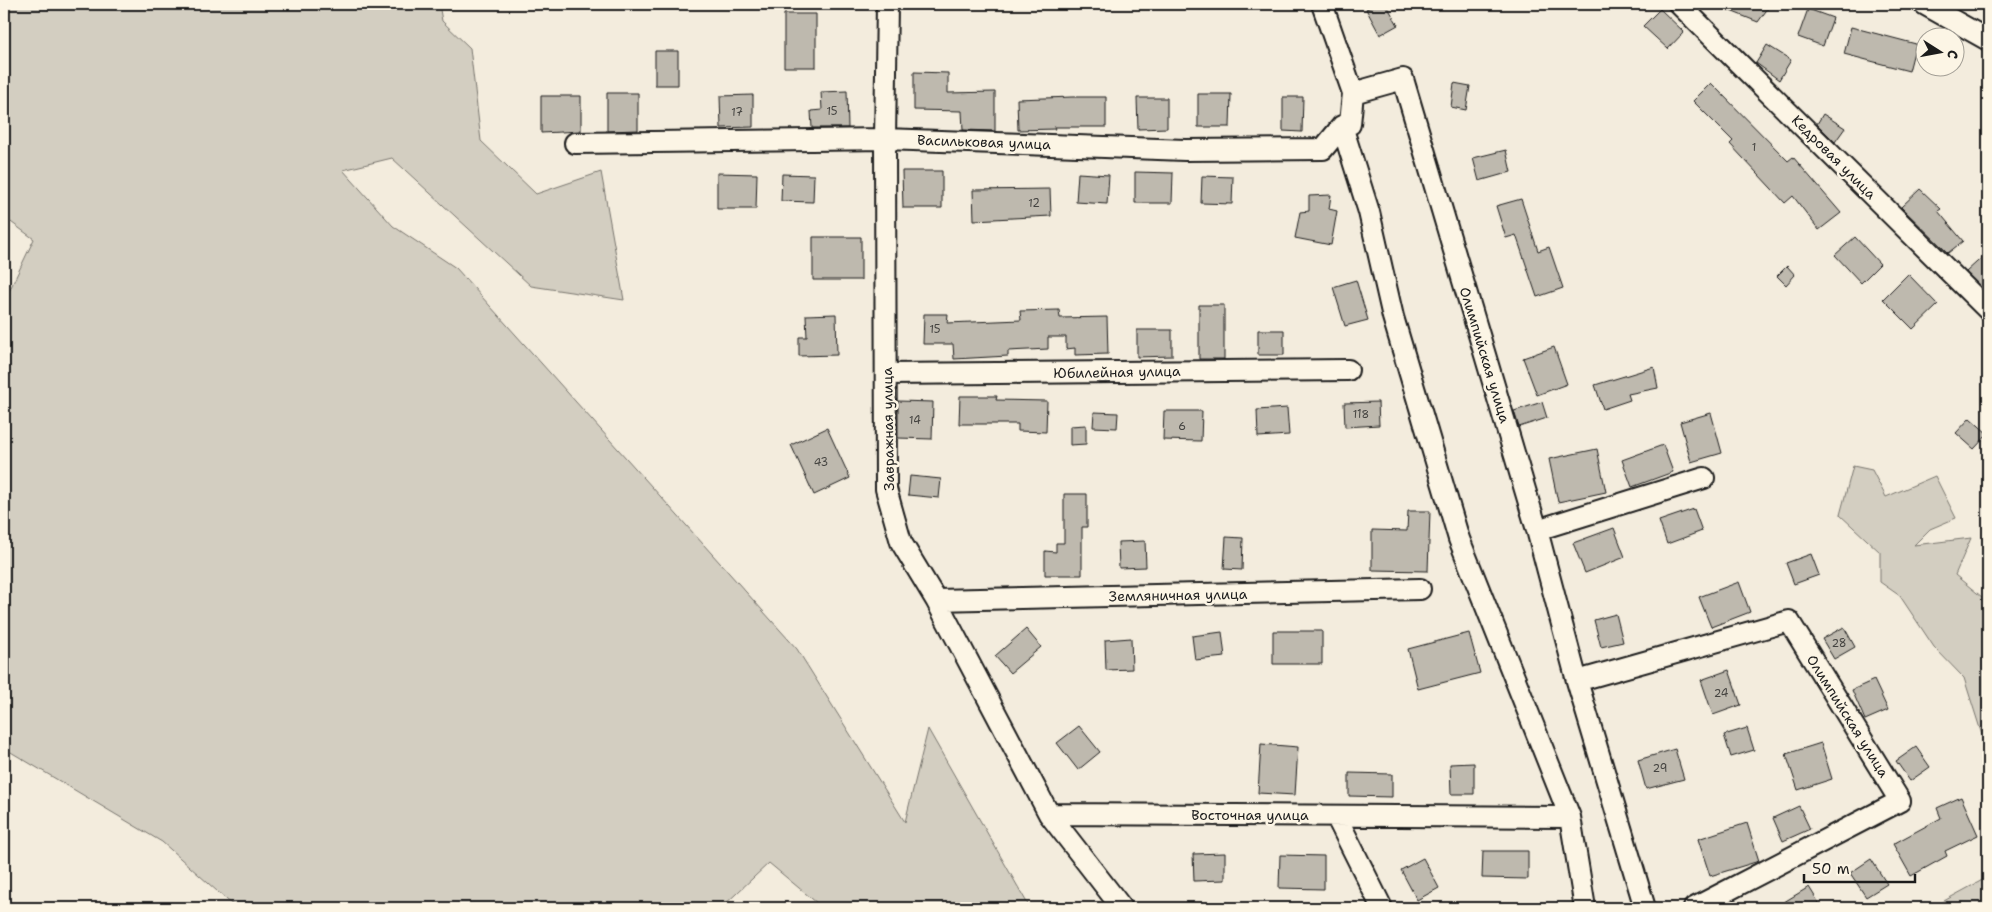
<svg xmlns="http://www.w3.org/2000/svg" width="1992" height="912" font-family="'Shantell Sans',sans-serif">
<rect width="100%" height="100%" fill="#f3ecdd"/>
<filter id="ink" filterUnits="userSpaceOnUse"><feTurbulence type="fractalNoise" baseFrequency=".02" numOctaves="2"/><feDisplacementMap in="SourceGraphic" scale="10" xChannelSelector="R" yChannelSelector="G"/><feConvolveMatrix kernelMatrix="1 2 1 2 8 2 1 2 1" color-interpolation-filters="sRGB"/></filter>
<g filter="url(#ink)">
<path fill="#d3cec1" stroke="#78756e" d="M4 4H439L442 21 470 48 481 141 536 194 601 172 624 300 531 286 392 158 343 170 393 226 456 268 797 649 905 822 928 729 1030 908H823L769 863 721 908H236L162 842 4 748V302L34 239 4 217Z
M1853 466 1872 470 1886 497 1935 476 1956 518 1930 529 1914 545 1971 538 1955 575 1982 597 1988 608V754L1964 678 1934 647 1900 596 1880 582V552L1840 515Z
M1988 877V908H1931Z"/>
<path fill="#beb9ae" stroke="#1c1c1c" d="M1377 4H1386L1398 25 1380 35 1366 9Z
M1713 4H1771L1758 22Z
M1660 9 1684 32 1668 49 1643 26Z
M1808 9 1833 18 1823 46 1798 37Z
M784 14H816V67H784Z
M1851 27 1916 44 1909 71 1844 54Z
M1767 45 1791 60 1779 80 1756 63Z
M655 51H678V85H655Z
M914 72 948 73V93L995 92V131L963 130 962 111 914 110Z
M1454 83 1470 86 1466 110 1451 107Z
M1711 83 1788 161 1793 157 1841 213 1819 230 1793 196 1785 203 1730 144 1733 141 1693 101Z
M847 91 848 128H812L811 111 822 110 821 92Z
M607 93H638V130L607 131Z
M1198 94H1231L1230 127H1198Z
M753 95V127L721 128 720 96Z
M541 96H581V131L541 133Z
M1072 97H1106V127H1054L1055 129 1018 130 1017 99Z
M1283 97H1303L1302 132 1283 131Z
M1137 98H1167V128L1138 129Z
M1823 114 1845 128 1835 142 1817 124Z
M1506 150 1511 172 1479 181 1473 158Z
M902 171H942V208H903Z
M1135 172 1173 173 1172 203H1135Z
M717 173 757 174 756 209H717Z
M1078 173 1109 175 1107 204 1076 202Z
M782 174 814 175 813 202 781 201Z
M1202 176 1233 177 1232 204 1201 203Z
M1050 189 1051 216 974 220 973 190Z
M1920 189 1941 209 1938 211 1963 241 1948 253 1901 207Z
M1331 195 1329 209 1337 211 1331 245 1295 238 1300 212 1309 211V196Z
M1521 199 1538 251 1549 247 1563 288 1537 297 1516 235 1506 238 1496 206Z
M813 237H861V280H813Z
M1855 237 1880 264 1861 283 1835 255Z
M1988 252V290L1986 292 1966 272Z
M1787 266 1795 275 1786 285 1777 276Z
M1908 274 1938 305 1913 329 1883 299Z
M1356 280 1368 320 1345 326 1333 287Z
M1199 305H1224V359H1199Z
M1059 310 1060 318 1107 317 1108 354 1075 355V348L1066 349V337H1048V349L1008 351V356L954 359 953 344H923L924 314H948L947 323 1021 320 1020 311Z
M836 314 837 355 799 356V337H807L806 315Z
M1137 330H1172V356L1137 357Z
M1258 330H1284V355H1258Z
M1554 347 1567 384 1537 395 1523 358Z
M1654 367 1658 388 1628 394 1630 400 1603 409 1595 385Z
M960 396H997L996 400 1047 401 1046 432 1018 431V424H959Z
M898 401 933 402 932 439 898 438Z
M1378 402 1379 425 1345 427 1344 403Z
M1542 402 1547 418 1519 427 1514 411Z
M1287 408 1289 435 1258 437 1257 410Z
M1164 411H1202L1201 441 1163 440Z
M1094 412 1118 413 1117 428 1093 427Z
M1711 413 1722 453 1691 462 1680 422Z
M1970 418 1988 434 1974 449 1956 433Z
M1086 425V444L1070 445V426Z
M827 428 850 478 814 495 791 445Z
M1663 445 1673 472 1632 487 1622 460Z
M1597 449 1606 492 1558 502 1549 459Z
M910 476 941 479 939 498 908 495Z
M1064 494H1087V527H1082V575H1045V551L1056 552V543H1064Z
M1694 509 1702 531 1667 544 1659 521Z
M1408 511H1430L1428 571 1372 570V530L1407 531Z
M1614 528 1625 557 1585 573 1573 543Z
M1226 537 1243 538 1242 570 1224 569Z
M1145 541 1146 567 1119 568 1118 542Z
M1811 554 1819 575 1794 584 1786 563Z
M1739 582 1750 612 1711 627 1699 597Z
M1616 614 1623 642 1601 647 1594 620Z
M1844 627 1855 647 1834 659 1822 639Z
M1026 629 1041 647 1010 673 995 656Z
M1273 631H1322V664H1273Z
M1222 632 1225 657 1195 660 1192 636Z
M1469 633 1480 673 1418 689 1408 649Z
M1131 638 1132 669 1106 670 1105 640Z
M1729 670 1741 705 1713 715 1701 680Z
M1874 680 1888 710 1865 720 1852 690Z
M1079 726 1100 752 1078 770 1057 743Z
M1747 728 1754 750 1731 757 1724 735Z
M1821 743 1832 779 1798 790 1786 754Z
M1261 744 1298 747 1295 795 1258 793Z
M1916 747 1930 767 1910 781 1896 761Z
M1675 749 1684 779 1646 789 1638 760Z
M1474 763V794H1451L1450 764Z
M1349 773 1392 774V797L1349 796Z
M1961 797 1978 835 1945 851 1947 856 1911 876 1893 844 1941 818 1937 808Z
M1799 806 1810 829 1783 841 1773 818Z
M1747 823 1759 861 1710 876 1698 839Z
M1483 851H1528V879L1482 878Z
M1225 853V880L1194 881 1193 854Z
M1280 855 1324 856V889L1279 888Z
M1423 858 1439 888 1417 900 1401 870Z
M1871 859 1887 884 1866 897 1850 873Z
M1809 887 1822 908H1774Z"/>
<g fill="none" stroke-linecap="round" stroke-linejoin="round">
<g stroke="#1c1c1c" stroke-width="24">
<path id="minor" d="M887 4 885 139 886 489 901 542 936 600 1049 814 1122 908
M1679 4 1988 310
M1924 4 1988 40
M1353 93 1403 79 1537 530 1577 681 1789 621 1900 801 1694 908
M1342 126 1369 212 1393 317 1459 539 1570 817 1585 908
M575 143 885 139 1185 150 1323 149 1342 126 1350 124 1353 93 1322 4
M887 374 1348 370
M1537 530 1704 478
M936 600 1420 589
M1577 681 1645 908
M1049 814 1570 817
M1336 816 1382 908"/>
</g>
<use href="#minor" stroke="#fcf5e5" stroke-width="20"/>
</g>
</g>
<g text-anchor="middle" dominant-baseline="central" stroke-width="5" stroke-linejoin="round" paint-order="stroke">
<g font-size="11" fill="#444340">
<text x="832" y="111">15</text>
<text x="737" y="112">17</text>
<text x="1754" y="147">1</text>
<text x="1034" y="203">12</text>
<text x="935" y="329">15</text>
<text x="1361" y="414">118</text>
<text x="915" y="420">14</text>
<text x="1182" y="426">6</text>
<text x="821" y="462">43</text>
<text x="1839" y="643">28</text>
<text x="1721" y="693">24</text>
<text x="1660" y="768">29</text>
</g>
<g font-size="14" fill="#1c1c1c" stroke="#fcf5e5">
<text transform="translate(984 142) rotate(2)">Васильковая улица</text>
<text transform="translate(1834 157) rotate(45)">Кедровая улица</text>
<text transform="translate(1485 355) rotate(73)">Олимпийская улица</text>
<text transform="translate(1117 372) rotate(-1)">Юбилейная улица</text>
<text transform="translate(888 429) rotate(-91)">Завражная улица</text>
<text transform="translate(1178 595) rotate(-1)">Земляничная улица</text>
<text transform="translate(1848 716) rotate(58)">Олимпийская улица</text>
<text x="1250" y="815">Восточная улица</text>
</g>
</g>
<rect width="1992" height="912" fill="none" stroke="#fcf5e5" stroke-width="20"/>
<rect x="10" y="10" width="1972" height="892" fill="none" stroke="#1c1c1c" stroke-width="2" filter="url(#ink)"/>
<g transform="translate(1940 52) rotate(101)"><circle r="24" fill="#fcf5e5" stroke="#a29e95"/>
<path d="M0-4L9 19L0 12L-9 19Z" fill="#1c1c1c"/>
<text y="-8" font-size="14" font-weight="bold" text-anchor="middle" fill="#1c1c1c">С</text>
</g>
<path d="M1804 874v8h111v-8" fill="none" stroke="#1c1c1c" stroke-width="2.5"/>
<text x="1812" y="874" font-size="15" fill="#1c1c1c" stroke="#fcf5e5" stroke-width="4" paint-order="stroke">50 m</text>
</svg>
